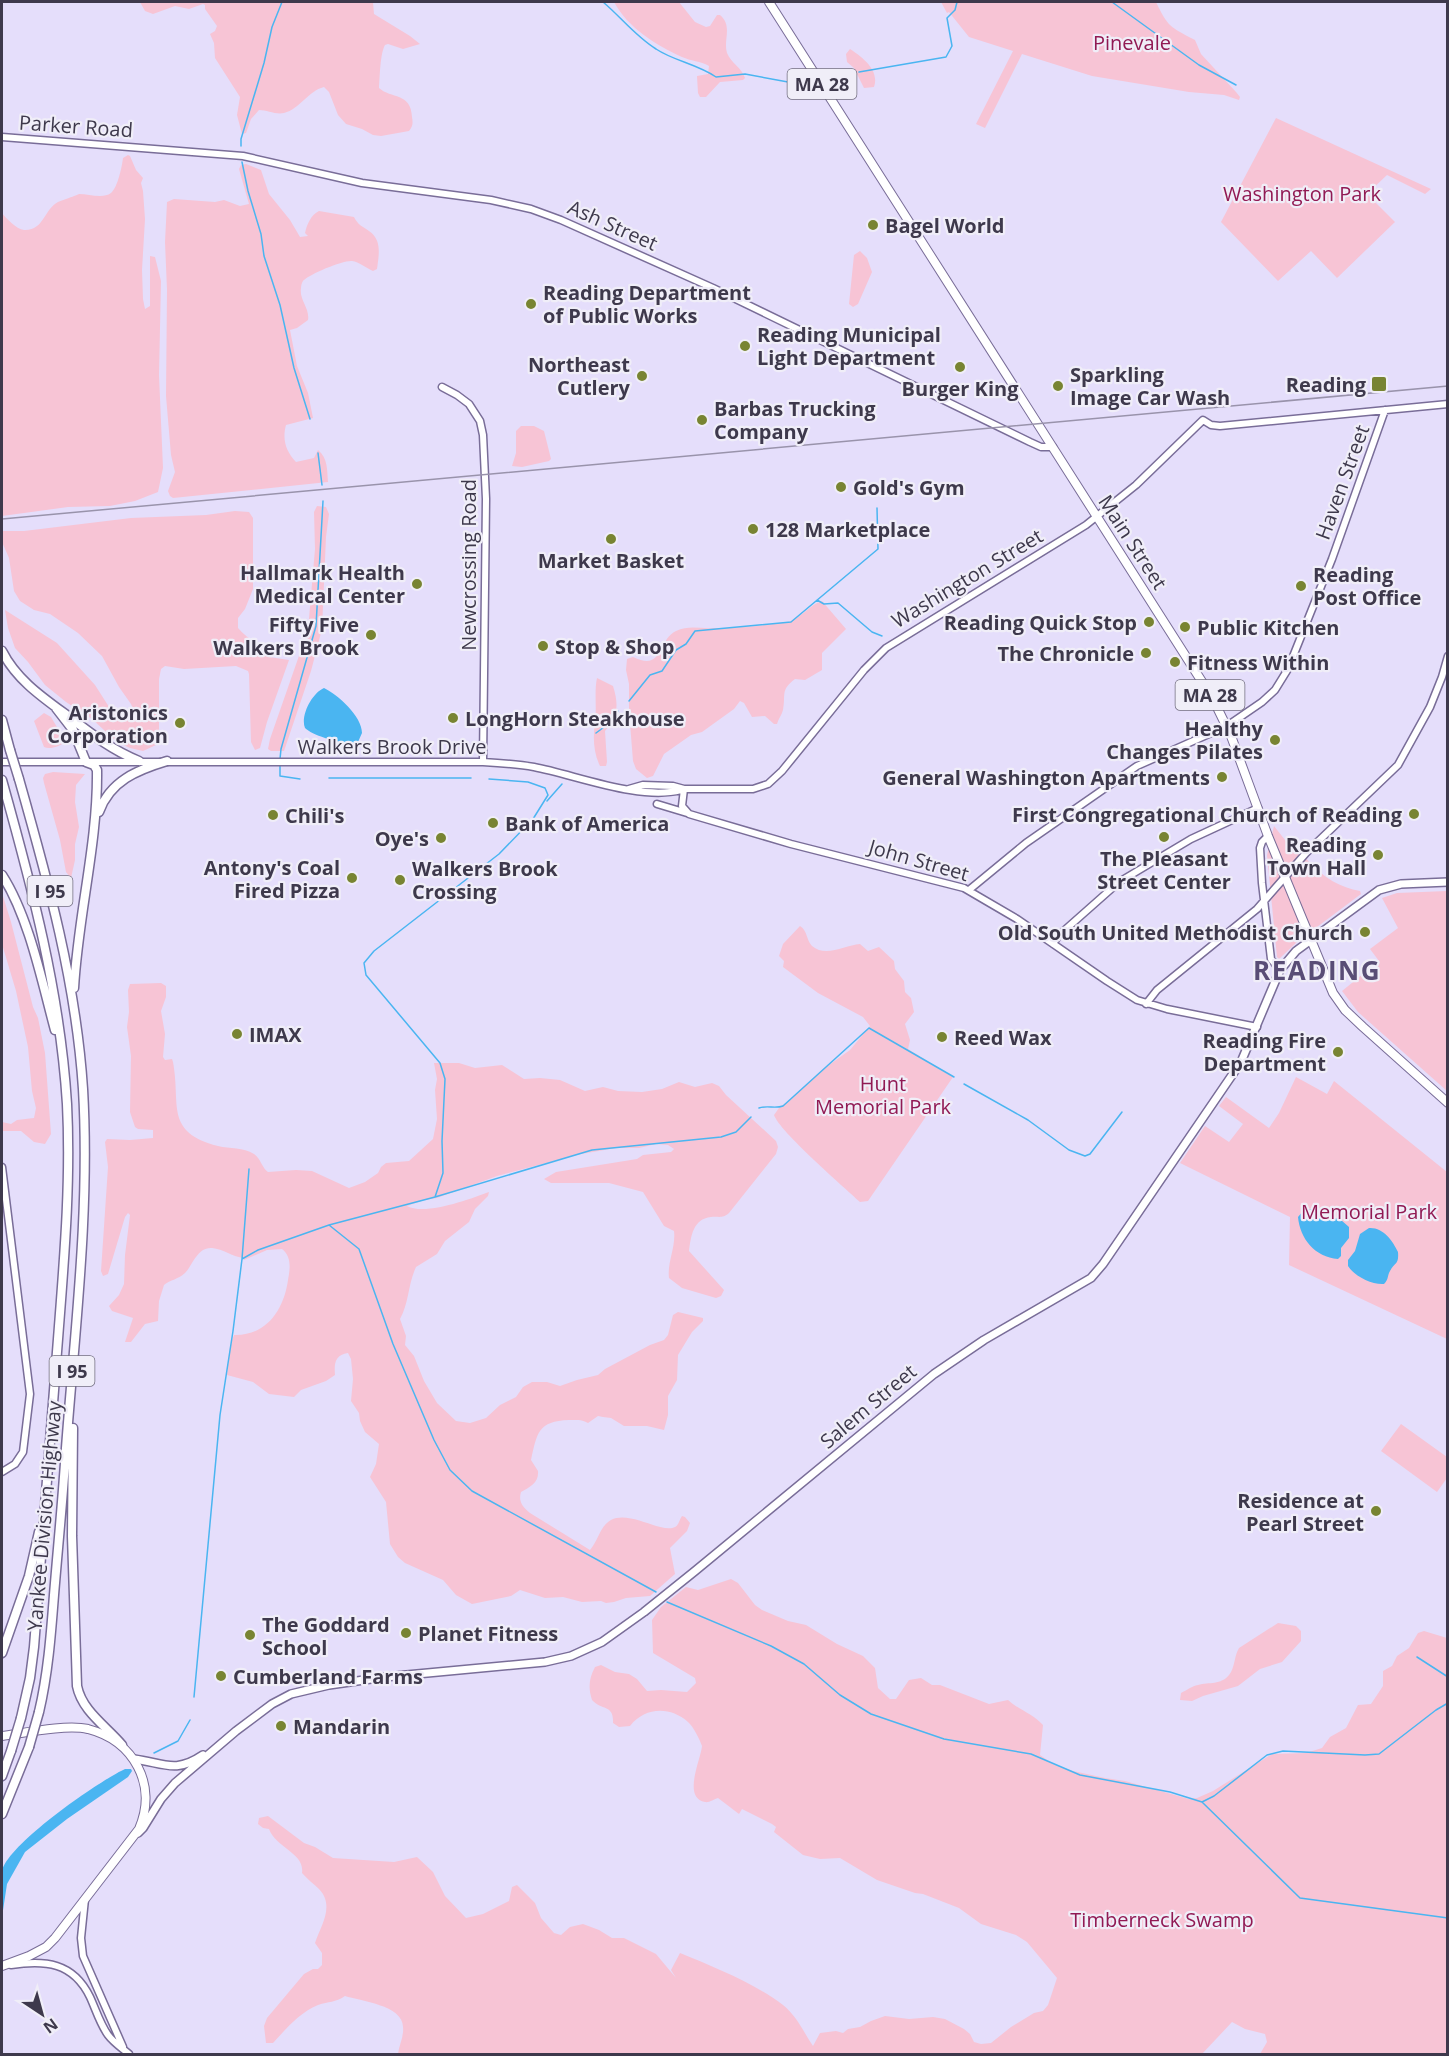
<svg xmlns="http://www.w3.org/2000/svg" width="1449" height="2056" font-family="'Open Sans',sans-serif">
<rect width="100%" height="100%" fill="#e5defb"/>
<path fill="#f7c4d5" d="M140 2H373L374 14 410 36 420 44 403 49 388 44 385 45C380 54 380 76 379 88 391 99 411 92 412 117 413 123 413 126 409 131L381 136 373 135 362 129 346 124 338 115 329 92 324 87C308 91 300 109 284 113 276 115 267 110 259 110L251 119 246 133 242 134 237 115 240 97 215 58 214 43 210 34 215 31 217 26 205 9V5L203 4 189 9 175 6 153 14 145 11Z
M614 2H679L695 22 706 27 710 26 717 15H720C733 26 723 40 727 53 731 63 742 68 745 78L743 80 720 82 706 97H700L698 93 697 76 708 74 709 66C700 61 691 61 682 57 656 45 628 28 614 2Z
M941 2H1156C1168 27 1170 27 1195 40L1201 54 1236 92 1240 97 1239 100 1224 95 1189 92 1092 76 1022 54 985 128 976 124 1013 51 969 37 949 12 947 13Z
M850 49C862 57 880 70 874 87L864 88 854 68 847 62 846 54Z
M1276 118 1431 189 1425 194 1387 175 1367 194 1395 222 1337 278 1311 251 1278 281 1221 222Z
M128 155 130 156 136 170 143 178 141 183 143 191 145 219 142 270 143 299 145 309 150 306V256L155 257 161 281 159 375 163 468 158 492 135 501 110 506 68 507 2 516V213C6 218 16 229 24 230 44 231 44 209 58 202 60 201 78 195 79 194 89 194 103 199 111 193 118 187 122 166 123 158Z
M246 164 261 170 269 194 290 220 300 237 308 236 305 233C307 224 311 215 319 211L354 217C358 225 362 226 369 231 382 240 379 254 377 269L373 271C366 268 359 262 352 261 343 260 310 274 304 280 302 281 301 286 301 288 299 300 310 308 308 320L297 328 290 330 297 366 308 393 313 418 286 425C282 440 286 451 296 462L314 458 318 450C328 458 327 470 328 482L173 498 170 496 168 491 175 472 171 455 166 396 167 290 165 242 167 202 174 199 215 202 224 200 240 206 249 204 239 169 241 165Z
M860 251 867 258 872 272 858 304 853 307 849 304 854 255Z
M521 426H534L544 431 551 459 549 461 522 467 512 466 516 453V431Z
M317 506 326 507 329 514 326 537 322 629 311 671 284 751H271L268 749 270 739 308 630 315 549 314 512Z
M235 511 249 512 253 518V589L245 609 238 618V628C247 639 262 645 269 657L289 660 267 722 260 748 255 750 251 742 249 674 248 671 236 666 184 669 165 666 161 669 159 679V730L156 745 143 751 130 748 117 742 92 719 66 702 45 685 28 662 15 648 8 628 5 610 57 643 95 685 111 710 116 715 125 717 131 714 133 709 131 704 119 687 102 656 78 633 50 614 34 610 20 601 14 591 9 558 2 542V531H24L131 518 206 515Z
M822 601 846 629 822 653V670L805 680 795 679C780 690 786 695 783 710 782 715 778 719 777 724H774L765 716 752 717 744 703 740 701 734 709 702 732 691 735 664 754 653 776 647 778 636 769 633 761 629 711V684L626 670 627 659 633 657C664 672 657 640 676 631 689 625 700 629 713 628 737 628 763 626 787 622 798 621 809 605 822 601Z
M597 678 613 686C619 705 618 717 605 731L607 762 606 766H600C593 752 593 736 595 722 597 707 594 692 597 678Z
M44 713 51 717 64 739 65 742C60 746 50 750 44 747L34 721Z
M53 772 85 774 76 785 75 802 79 827 75 844V860L71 878 66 872 60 840 44 783 43 778 45 774Z
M1274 826 1289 845C1302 850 1301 853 1310 863 1323 877 1341 888 1360 891L1361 894 1297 942 1279 959 1277 957 1267 855Z
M1447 891H1448L1447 1091 1358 1012 1342 991 1379 961 1370 949 1398 928 1382 898 1397 893Z
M2 893 11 922 33 1007 38 1018 45 1053 51 1134 45 1144 34 1142 21 1131H2V1122L11 1124 17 1120 34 1118 36 1108 32 1091 28 1047 16 991 2 944Z
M800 926C808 931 806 940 812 946 826 958 845 945 860 944L868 951 879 947 894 961 895 969 904 981 905 992 911 998 914 1012 905 1024 910 1040 908 1049 953 1077 868 1201 860 1202C842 1185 780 1132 774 1115L779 1108 791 1099 822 1070 850 1050 870 1026 863 1017 818 993 783 967 784 961 779 956 783 944Z
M161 983 166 986V997L161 1011 165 1034 163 1057 165 1060 172 1059 173 1062C181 1105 164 1132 218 1146 230 1149 243 1147 254 1154 261 1159 262 1168 268 1172L296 1170 312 1171 349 1188 365 1182 378 1173 381 1167 386 1163 409 1161 433 1139 437 1119 435 1090 437 1079 434 1063H459L475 1068 502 1065 524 1079 540 1078 560 1080 585 1091 603 1087 618 1091 642 1092 662 1089 679 1082 695 1087 712 1083 719 1086 726 1095 776 1141 778 1147 776 1154 729 1213C722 1219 719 1216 711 1217 693 1219 691 1236 689 1251L724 1290 721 1296 716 1298 682 1288 669 1278C667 1263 676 1247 674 1231L664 1226 643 1192 609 1183H551L544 1179 556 1172 637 1159 643 1155 671 1152 674 1149 668 1145 656 1144 639 1148H616L581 1154 497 1176 437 1198 424 1200 407 1206C425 1216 470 1199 489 1192L488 1196 475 1209 469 1222 445 1241 437 1254 416 1267C408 1284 409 1303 400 1319L406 1336 405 1345 414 1356 424 1381 437 1403 456 1421 470 1423 486 1418 500 1405 516 1397 523 1387 532 1382H547L560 1386 577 1380 598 1375 605 1369 650 1345 664 1340 668 1335 673 1315 678 1312 703 1318V1321L692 1332 678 1355 677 1380 668 1396V1415L664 1430 647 1426H624L611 1418 603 1417 598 1416 588 1423C581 1419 577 1420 569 1420 538 1421 537 1433 531 1460L538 1471C539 1483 530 1487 521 1492 518 1502 523 1507 530 1513L590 1550C598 1541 600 1526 611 1520 630 1510 662 1534 675 1527 679 1525 679 1520 682 1516L685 1517 690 1523 687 1531 670 1548 675 1574 650 1596 626 1598 614 1602 606 1603 601 1601 582 1602 563 1597 545 1598 520 1590 511 1596 472 1604 456 1595 443 1580 405 1563 398 1557 390 1544 386 1502 370 1477 376 1464 379 1444 365 1432 360 1421 359 1413 351 1401 353 1379 351 1359 348 1353C335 1355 334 1363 335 1375L326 1381 301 1390 294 1397 269 1394 253 1382 227 1375 230 1346 234 1335C267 1336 284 1309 288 1280 290 1269 292 1257 282 1249L267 1250 244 1260V1258C233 1257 223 1249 212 1248 197 1247 193 1265 185 1273 179 1279 170 1280 164 1285L159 1301 158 1321 145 1324 131 1342H125L133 1318 112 1311 109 1306 119 1295 124 1284 125 1255 130 1215 128 1213 125 1217 108 1274 103 1276 101 1271 108 1167 105 1142 107 1139 130 1140 153 1138V1130L138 1129 135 1127 130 1112 131 1056 127 1027 129 1012 128 990 130 984Z
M1296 1077 1327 1094 1334 1081 1447 1172V1339L1289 1265 1290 1217 1180 1163 1205 1126 1229 1142 1243 1124 1219 1106 1226 1097 1269 1128 1279 1113Z
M1401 1424 1447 1457V1478L1437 1492 1381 1451Z
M731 1579 738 1583 755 1605 762 1610 788 1621 806 1625 837 1644 863 1656 875 1668 878 1688 890 1699H896L909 1680 921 1678 932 1685H940L989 1704 1008 1700C1019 1710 1033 1714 1043 1725L1040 1755 1053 1764 1073 1771 1105 1778 1125 1781 1189 1799 1197 1798 1213 1791 1272 1754 1306 1753 1322 1748 1330 1737 1346 1728 1358 1705 1371 1704 1383 1686V1671L1392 1666 1397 1656 1409 1648 1418 1633 1424 1631 1447 1638V2054H1260L1267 2042 1265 2034 1245 2029 1232 2022 1202 2054H398C399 2045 404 2037 403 2027 403 2005 360 2001 345 1996 335 2003 329 2001 318 2005 299 2013 286 2029 273 2043H266L264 2026 267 2018 304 1974 313 1969H318L322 1965V1953L315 1943C321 1925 335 1906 319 1889 314 1884 307 1879 302 1873 305 1853 276 1848 269 1829L263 1828 258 1824 259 1818 268 1816 304 1843 315 1847 333 1858 394 1862 417 1857 433 1872 445 1896 466 1918 483 1914 509 1901 512 1887 517 1885 535 1903 541 1918 554 1933 561 1935 570 1927 583 1924 599 1930 612 1938H624L656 1954 676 1978 671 1970 680 1953C714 1967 754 1983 783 2005 797 2016 804 2033 813 2046L820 2033 836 2031 843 2033 848 2029 860 2027 871 2021 885 2016 909 2019 933 2017 945 2019 964 2029 970 2034 974 2042 981 2044 991 2043 1011 2027 1034 2013 1043 2011 1048 2005 1057 1978 1027 1942 1016 1935 981 1924 959 1908 923 1894 915 1893 877 1880 840 1858 820 1859 803 1855 774 1832 776 1827 772 1824 742 1809 739 1814 718 1798C714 1799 709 1803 705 1802 682 1798 701 1759 702 1746 700 1740 693 1726 688 1722 670 1706 645 1707 630 1726L619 1727 613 1723C614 1704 602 1711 592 1700 588 1688 589 1678 595 1667L601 1665 615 1672 629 1674 637 1679 647 1691 661 1690 687 1692 696 1683 695 1678 653 1653 652 1620 661 1607 686 1587 698 1590Z
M1278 1623 1296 1626 1301 1631V1641L1282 1662 1260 1669 1238 1686 1203 1696 1192 1701 1180 1700 1181 1693C1187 1690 1192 1686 1198 1685 1209 1682 1221 1685 1229 1675 1235 1668 1234 1656 1239 1648Z"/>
<path fill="#4ab5f1" d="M324 688C338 695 362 716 362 733L358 742C346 746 313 736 305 728 300 716 312 693 324 688Z
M1311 1209 1341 1220 1349 1227V1238L1341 1248V1256L1338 1259C1315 1257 1300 1239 1298 1217L1303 1211Z
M1369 1228C1383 1227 1393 1241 1398 1252 1399 1265 1395 1262 1390 1271 1387 1276 1389 1279 1384 1284 1372 1285 1354 1276 1348 1266V1260L1355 1251 1360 1234Z
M125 1769H131L132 1771 128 1777 67 1819 25 1852 7 1884 2 1917C1 1904 0 1882 2 1871 8 1844 99 1781 125 1769Z"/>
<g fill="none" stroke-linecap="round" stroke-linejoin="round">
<path stroke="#4ab5f1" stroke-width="1.5" d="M603 2C621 17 635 36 656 49 674 61 697 64 716 77L745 74 788 82 808 79
M1112 2 1199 65 1236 85
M859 72 946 57 952 46 947 18 955 10 957 2
M241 146V139L264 63 272 27 282 2
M242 162 248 191 261 234 264 256 280 305 294 368 310 419
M318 453 322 485
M817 600 824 604 838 603 872 632 882 636
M629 701 650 675 662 671 676 650 686 644 695 631 791 622 878 549 877 508
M596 733 611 722 618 711
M280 759 281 749 316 626 323 501
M280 764V776L300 779
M329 778H471
M547 801 562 784
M964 1084 1028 1120 1069 1150 1085 1156 1090 1154 1122 1112
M759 1108C767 1105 775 1109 783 1106L869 1028 954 1077
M435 1197 443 1173 442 1141 445 1079 440 1063 366 975 364 963 374 951 499 854 533 819 548 795 545 788 528 782 489 779
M329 1225 359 1249 393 1344 434 1440 450 1470 472 1491 656 1592
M242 1259 258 1250 329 1225 435 1197 592 1150 721 1137 736 1132 751 1117
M667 1602 771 1646 804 1664 840 1695 871 1714 944 1739 1031 1754 1080 1775 1170 1792 1202 1802 1300 1898 1448 1918
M1417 1657 1448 1677
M194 1697 220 1415 233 1331 242 1259 249 1169
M154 1753 178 1741 190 1720
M1202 1802 1214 1796 1267 1755 1283 1751 1365 1755 1379 1754 1436 1710 1448 1703"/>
<g stroke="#796d98" stroke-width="9">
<path id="tertiary" d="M2 137 243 156 362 183 491 200 531 209 561 220 713 288 1030 442 1041 447H1053
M442 387 457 395 469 404 480 421 483 435 486 499 483 762
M2 762H483C500 763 517 764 534 767 576 775 640 801 681 790
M629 789 643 785 673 786 684 789H753L768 784 782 771 864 670 886 648 1086 525 1136 485 1203 420 1211 425 1220 426 1448 404
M684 789 682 806 689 814 791 844 964 888 1017 919 1107 981 1137 1000 1167 1009 1257 1027
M657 804 687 813
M1268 836 1262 842 1260 848 1262 883 1271 959 1280 970
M969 890 1026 843 1137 766 1227 726 1262 702 1275 690 1288 669 1332 559 1385 410
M1053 944 1058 936 1119 882 1191 839 1258 808
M1146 1004 1157 990 1257 909 1306 853 1398 765 1430 707 1442 677 1448 656
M2 1167 30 1394 23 1452 15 1464 2 1472
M85 1899 81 1938 83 1956 123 2047
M11 1965C45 1960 73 1962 90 1997 96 2010 100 2024 108 2035 114 2043 122 2048 129 2054"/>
</g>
<g stroke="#796d98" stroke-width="10">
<path id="secondary" d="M134 1759C164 1763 175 1774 203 1755
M138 1833 143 1828 161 1799 175 1783 236 1731 272 1704 291 1694 329 1685 385 1677 545 1662 571 1656 602 1642 644 1612 695 1571 934 1374 984 1340 1091 1278 1103 1264 1241 1062 1280 970 1296 951 1379 890 1401 884 1448 882"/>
</g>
<g stroke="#796d98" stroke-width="10">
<path id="primary" d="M769 2 1213 699 1231 736 1268 836 1333 993 1345 1010 1363 1027 1448 1103
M2 1736C24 1733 66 1724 88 1729 134 1741 158 1785 139 1829L55 1938 46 1947 29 1956 2 1966"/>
</g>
<g stroke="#796d98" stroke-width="11">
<path id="motorway" d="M2 651C17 681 45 699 72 719 94 736 114 751 139 761
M56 708 73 730 86 762 94 765 97 770C98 843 78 915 74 988
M2 720 10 750
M19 779C48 881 76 982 83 1089 90 1209 75 1329 66 1448 63 1497 58 1546 54 1595 51 1634 48 1674 39 1712
M2 780C32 887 60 992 67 1104 71 1183 64 1261 58 1339 50 1442 41 1545 34 1647L30 1678 21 1718
M99 812C110 781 137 770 167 761
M2 875C29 917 42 982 55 1030
M73 1428 72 1536 77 1686C82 1711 106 1726 122 1745
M2 1653 29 1576 39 1532
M2 1776 11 1751
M2 1814 29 1747"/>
</g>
<use href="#tertiary" stroke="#fff" stroke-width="6"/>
<use href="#secondary" stroke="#fff" stroke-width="7"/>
<use href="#primary" stroke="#fff" stroke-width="8"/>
<use href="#motorway" stroke="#fff" stroke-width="8"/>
<path stroke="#9993ab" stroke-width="1.5" d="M2 519 1448 386"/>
<g stroke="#796d98" stroke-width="11" stroke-linecap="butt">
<path id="motorway-bridge" d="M10 750 19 779
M29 1747 39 1712
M11 1751 21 1718"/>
</g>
<use href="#motorway-bridge" stroke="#fff" stroke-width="8"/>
</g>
<g fill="#788432" stroke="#f0eef8" stroke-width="2">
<circle cx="873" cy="225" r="6"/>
<circle cx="531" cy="304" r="6"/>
<circle cx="745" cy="346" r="6"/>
<circle cx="960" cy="367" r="6"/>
<circle cx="642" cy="376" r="6"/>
<rect x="1371" y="376" width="16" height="16" rx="3"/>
<circle cx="1058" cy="386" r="6"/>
<circle cx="702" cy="420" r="6"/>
<circle cx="841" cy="487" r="6"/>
<circle cx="753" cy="529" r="6"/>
<circle cx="611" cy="539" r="6"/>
<circle cx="417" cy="584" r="6"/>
<circle cx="1301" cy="586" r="6"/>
<circle cx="1149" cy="622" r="6"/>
<circle cx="1185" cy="627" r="6"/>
<circle cx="371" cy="635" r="6"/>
<circle cx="543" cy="646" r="6"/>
<circle cx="1146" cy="653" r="6"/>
<circle cx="1175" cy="662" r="6"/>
<circle cx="453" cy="718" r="6"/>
<circle cx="180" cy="723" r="6"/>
<circle cx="1275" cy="740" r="6"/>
<circle cx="1222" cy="777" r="6"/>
<circle cx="1414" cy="814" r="6"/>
<circle cx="273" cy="815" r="6"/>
<circle cx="493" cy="823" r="6"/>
<circle cx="1164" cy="837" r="6"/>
<circle cx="441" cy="838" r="6"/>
<circle cx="1378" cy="855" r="6"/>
<circle cx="352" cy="878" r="6"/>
<circle cx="400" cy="880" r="6"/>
<circle cx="1365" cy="932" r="6"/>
<circle cx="237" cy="1034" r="6"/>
<circle cx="942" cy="1037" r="6"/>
<circle cx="1338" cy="1052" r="6"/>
<circle cx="1376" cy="1511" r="6"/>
<circle cx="406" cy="1633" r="6"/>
<circle cx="250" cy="1635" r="6"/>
<circle cx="221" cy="1676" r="6"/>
<circle cx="281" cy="1726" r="6"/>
</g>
<g text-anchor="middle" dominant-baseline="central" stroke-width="4.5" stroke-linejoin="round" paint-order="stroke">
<g fill="#f0eef8" stroke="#736f80" stroke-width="1.5">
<rect x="787.5" y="69" width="69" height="30" rx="4.5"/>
<rect x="1175.5" y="680" width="69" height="30" rx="4.5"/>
<rect x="27.5" y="876" width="45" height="30" rx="4.5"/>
<rect x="49.5" y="1356" width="45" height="30" rx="4.5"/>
</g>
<g font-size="18" font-weight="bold" fill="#3e394c">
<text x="822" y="84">MA 28</text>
<text x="1210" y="695">MA 28</text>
<text x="50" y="891">I 95</text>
<text x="72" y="1371">I 95</text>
</g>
<g font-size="20" fill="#911a54" stroke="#f0eef8">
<text x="1132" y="42">Pinevale</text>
<text x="1302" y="193">Washington Park</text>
<text x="883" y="1083">Hunt<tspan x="883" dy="23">Memorial Park</tspan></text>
<text x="1369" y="1211">Memorial Park</text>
<text x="1162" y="1919">Timberneck Swamp</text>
</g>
<g font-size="20" fill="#3e394c" stroke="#f0eef8">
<text transform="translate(76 126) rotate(4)">Parker Road</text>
<text transform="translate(613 225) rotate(24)">Ash Street</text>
<text transform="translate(1342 482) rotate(-70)">Haven Street</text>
<text transform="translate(1133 542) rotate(57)">Main Street</text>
<text transform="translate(468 565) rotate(-90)">Newcrossing Road</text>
<text transform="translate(967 578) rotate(-31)">Washington Street</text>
<text x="392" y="746">Walkers Brook Drive</text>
<text transform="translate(919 860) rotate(16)">John Street</text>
<text transform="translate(868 1406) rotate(-40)">Salem Street</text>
<text transform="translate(44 1516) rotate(-85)">Yankee Division Highway</text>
</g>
<g font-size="20" font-weight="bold" fill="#3e394c" stroke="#f0eef8" text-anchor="start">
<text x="885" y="225">Bagel World</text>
<text x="543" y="292">Reading Department<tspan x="543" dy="23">of Public Works</tspan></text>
<text x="757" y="334">Reading Municipal<tspan x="757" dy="23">Light Department</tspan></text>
<text x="630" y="364" text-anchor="end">Northeast<tspan x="630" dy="23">Cutlery</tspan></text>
<text x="1070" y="374">Sparkling<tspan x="1070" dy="23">Image Car Wash</tspan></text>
<text x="1366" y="384" text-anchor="end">Reading</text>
<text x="960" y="388" text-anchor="middle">Burger King</text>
<text x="714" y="408">Barbas Trucking<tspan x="714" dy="23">Company</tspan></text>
<text x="853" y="487">Gold's Gym</text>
<text x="765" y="529">128 Marketplace</text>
<text x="611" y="560" text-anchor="middle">Market Basket</text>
<text x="405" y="572" text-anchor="end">Hallmark Health<tspan x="405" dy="23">Medical Center</tspan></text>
<text x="1313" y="574">Reading<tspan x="1313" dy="23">Post Office</tspan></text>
<text x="1137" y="622" text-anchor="end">Reading Quick Stop</text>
<text x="359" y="624" text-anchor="end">Fifty Five<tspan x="359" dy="23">Walkers Brook</tspan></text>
<text x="1197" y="627">Public Kitchen</text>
<text x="555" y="646">Stop &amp; Shop</text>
<text x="1134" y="653" text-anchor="end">The Chronicle</text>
<text x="1187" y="662">Fitness Within</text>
<text x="168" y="712" text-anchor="end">Aristonics<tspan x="168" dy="23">Corporation</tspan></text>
<text x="465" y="718">LongHorn Steakhouse</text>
<text x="1263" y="728" text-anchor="end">Healthy<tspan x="1263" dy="23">Changes Pilates</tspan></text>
<text x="1210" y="777" text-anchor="end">General Washington Apartments</text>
<text x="1402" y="814" text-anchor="end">First Congregational Church of Reading</text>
<text x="285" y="815">Chili's</text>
<text x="505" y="823">Bank of America</text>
<text x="429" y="838" text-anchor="end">Oye's</text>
<text x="1366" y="844" text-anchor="end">Reading<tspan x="1366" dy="23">Town Hall</tspan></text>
<text x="1164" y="858" text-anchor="middle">The Pleasant<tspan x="1164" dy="23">Street Center</tspan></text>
<text x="340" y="867" text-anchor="end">Antony's Coal<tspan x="340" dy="23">Fired Pizza</tspan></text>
<text x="412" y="868">Walkers Brook<tspan x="412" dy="23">Crossing</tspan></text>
<text x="1353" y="932" text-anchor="end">Old South United Methodist Church</text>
<text x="249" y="1034">IMAX</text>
<text x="954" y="1037">Reed Wax</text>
<text x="1326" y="1040" text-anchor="end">Reading Fire<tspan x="1326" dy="23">Department</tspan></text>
<text x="1364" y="1500" text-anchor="end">Residence at<tspan x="1364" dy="23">Pearl Street</tspan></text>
<text x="262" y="1624">The Goddard<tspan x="262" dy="23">School</tspan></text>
<text x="418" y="1633">Planet Fitness</text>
<text x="233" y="1676">Cumberland Farms</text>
<text x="293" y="1726">Mandarin</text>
</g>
<g font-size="26" font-weight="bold" letter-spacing="1.5" fill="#594d76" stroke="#f0eef8">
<text x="1317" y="970">READING</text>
</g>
</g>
<rect width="1449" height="2056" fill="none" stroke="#3e394c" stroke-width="6"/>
<g transform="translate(42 2014) rotate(144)" stroke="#f0eef8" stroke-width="4.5" paint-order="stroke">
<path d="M0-4.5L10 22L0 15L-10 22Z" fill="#3e394c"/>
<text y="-9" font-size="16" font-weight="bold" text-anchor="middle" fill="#3e394c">N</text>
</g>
</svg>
